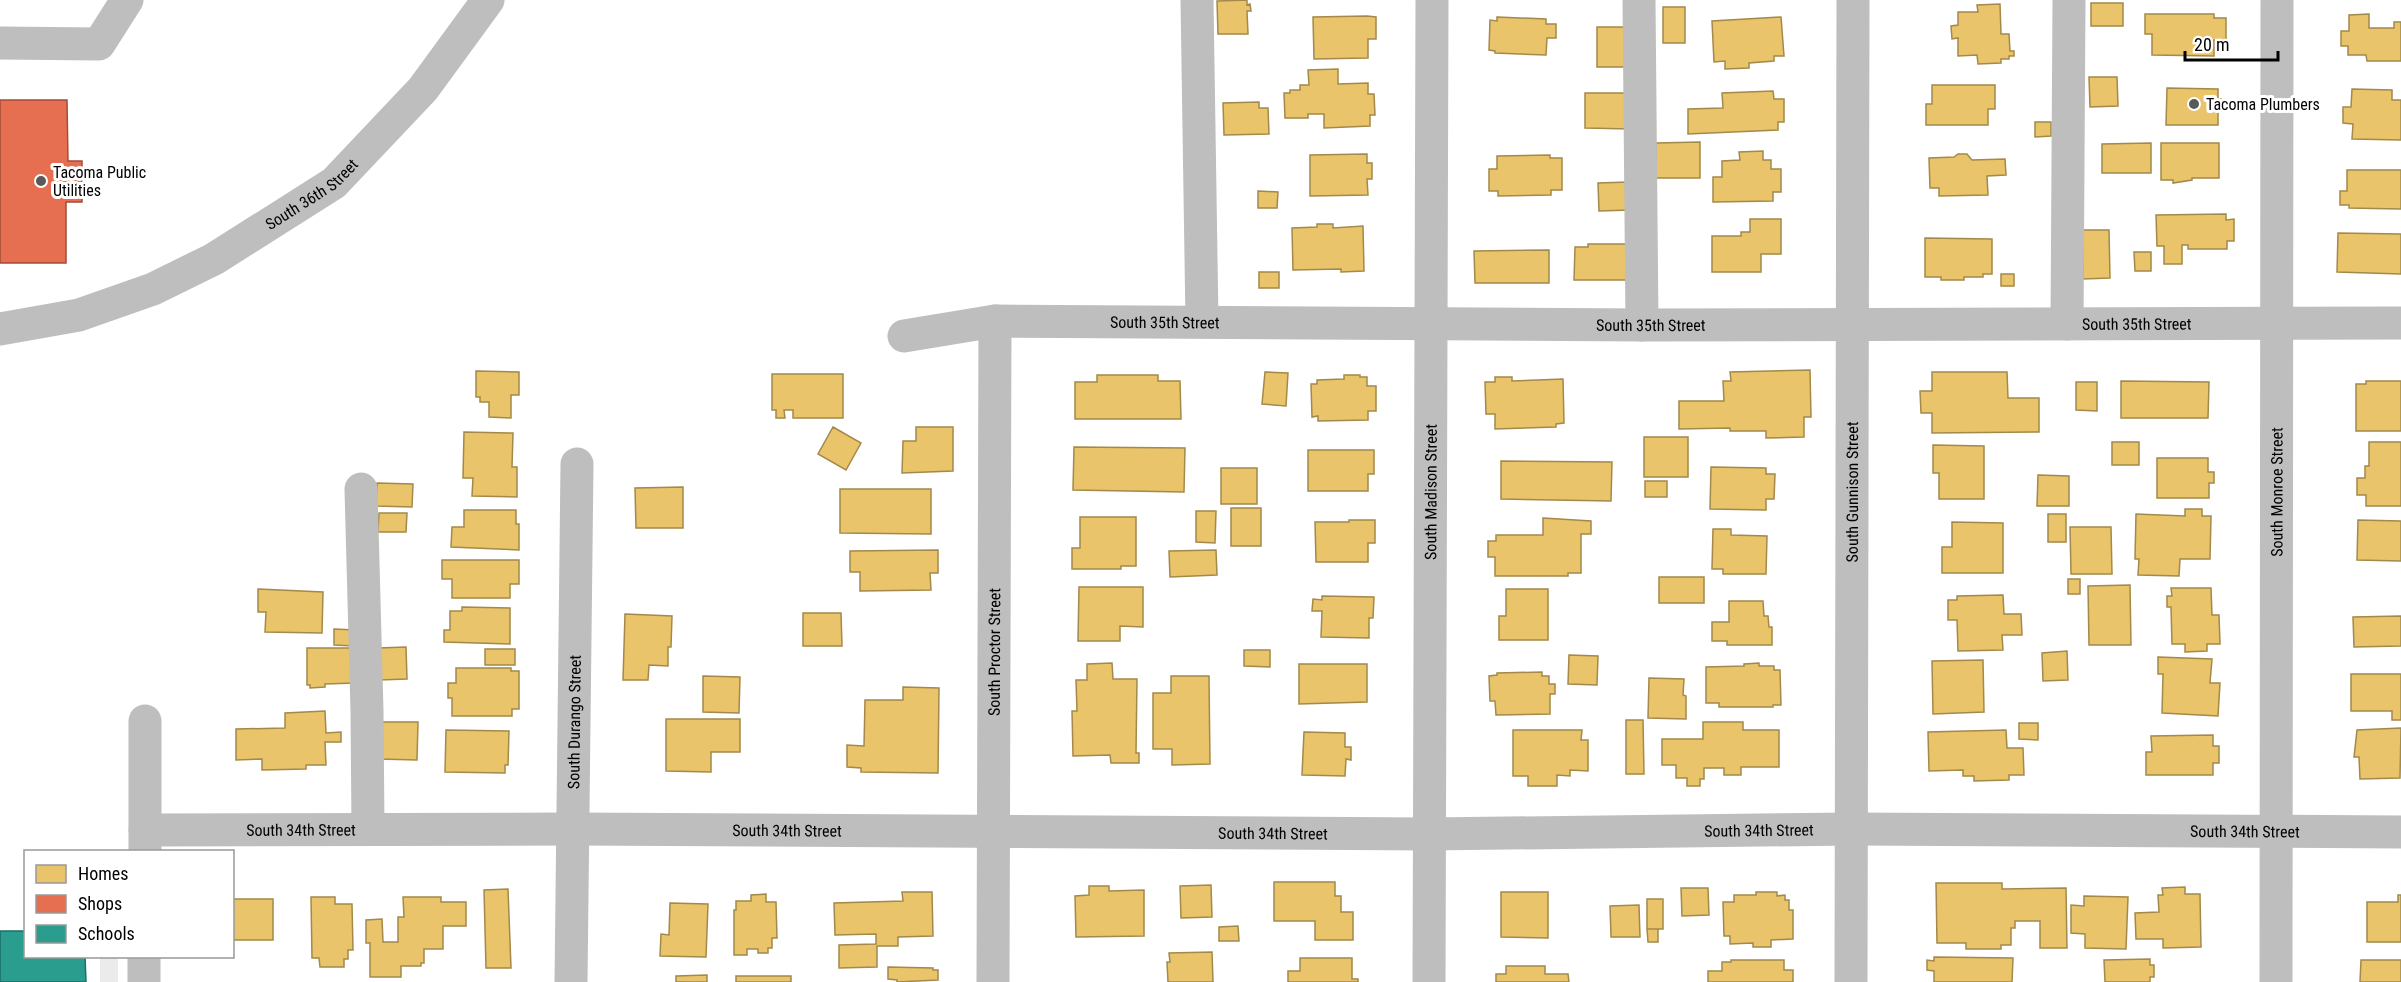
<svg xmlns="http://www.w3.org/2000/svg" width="2401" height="982" font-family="'Roboto Condensed',sans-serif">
<rect width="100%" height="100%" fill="#fff"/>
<path fill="#ebebeb" d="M100 957H118V982H100Z"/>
<path fill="#e9c46a" stroke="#a3894a" stroke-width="1.5" d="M1247 0V5L1250 4 1251 11H1247L1248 34H1218L1217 1Z
M2091 3H2123V26H2091Z
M2000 4 2001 34H2009L2010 51H2014V56H2009V59H2001V63L1978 64 1977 55 1958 56V38L1952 39 1951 26 1958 25V12H1978L1977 5Z
M1663 7H1685V43H1663Z
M2145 14H2214V18H2226V40H2214V56L2152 55V34H2145Z
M2369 14V28H2394V22H2401V61H2367L2366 55H2348V46H2341V31H2349V15Z
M1367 16 1376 17V39H1368V58L1314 59 1313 17Z
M1497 17 1546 19V24H1556V38H1547L1546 55 1495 53V51L1489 50 1490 20 1497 21Z
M1781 17 1784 56H1774V61L1749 63V68L1725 69V61L1714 62 1712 21Z
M1597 27H1629V67H1597Z
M1338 69V84L1368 83V94H1374L1375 115H1370V126L1324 128V114H1308V118H1285L1284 93H1290V90H1300V85H1309L1308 70Z
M2089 77H2117L2118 106 2090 107Z
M1932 85H1995V109H1988V125H1926V104H1932Z
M2167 88 2218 89V99H2221V109H2218V125H2166Z
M2352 89 2392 90V100H2401V140L2352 139 2353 124 2343 123V107H2351Z
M1773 91 1774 99H1784V122H1778V130L1688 134V109L1723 108 1722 93Z
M1585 93H1631V129L1585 128Z
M1259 102V108H1268L1269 134 1224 135 1223 103Z
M2035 122H2051V136L2035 137Z
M1700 142V178H1656V143Z
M2151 143V173H2102V144Z
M2161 143H2219V178H2192V180L2173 183V180H2161Z
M1763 151V160H1771V169H1781V192H1773V201L1713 202V177H1722V161L1740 160 1739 152Z
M1367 154V163H1372V179H1367L1368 195 1310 196V155Z
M1958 154H1967L1972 160 2005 159 2006 175 1987 176 1988 195 1939 196V188H1930L1929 158 1954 157Z
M1550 155V158H1562V190H1551V195L1498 196V191H1489V169H1497V156Z
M2347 170H2401V209L2349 208V205H2340V191H2347Z
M1629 182 1630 210 1599 211 1598 183Z
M1258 191 1278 192 1277 208H1258Z
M2226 214V220L2234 219V241H2227V249H2188V245H2182V264H2164V246H2157L2156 215Z
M1750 219H1781V254H1761V272H1712V236H1741V232H1750Z
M1317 224H1333V228L1363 226 1364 271 1341 272V269L1293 270 1292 228 1317 227Z
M2083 230H2109L2110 278 2083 279Z
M2338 233 2401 234V274L2337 272Z
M1925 238 1992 239V274H1983V277H1964V280H1941V277H1925Z
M1588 244H1631V280H1574L1575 247H1588Z
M1549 250V283H1475L1474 251Z
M2134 252H2151V271H2135Z
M1259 272H1279V288H1259Z
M2001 274H2014V286H2001Z
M1810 370 1811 417H1804V437L1766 438V431H1730V428L1679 429V401H1724L1723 381H1731L1730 372Z
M476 371 519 372V395H511V418L489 417V402H480V397H476Z
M1265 372 1288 373 1286 406 1262 404Z
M1932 372H2007L2008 398H2039V432L1932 433V413H1921L1920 391H1932Z
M772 374H843V418H793V410H784L785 418H776V410H772Z
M1097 375H1158V381H1180L1181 419H1075V382H1097Z
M1344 375H1360V377H1367V386H1376V411H1368V420L1318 421V416L1312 417 1311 384H1317V380L1344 379Z
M1495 377H1512V381L1563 379 1564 423 1556 424V427L1495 429V414H1486L1485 382H1495Z
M2121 381 2209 382 2208 418H2121Z
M2366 381H2401V431H2356V384H2366Z
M2076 382H2097V411L2076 410Z
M833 427 861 443 846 470 818 454Z
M916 427H953V471L902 473 903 441H916Z
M464 432 513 433 512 467H517V497L472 496 473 478H463Z
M1644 437H1688V477H1644Z
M2112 442H2139V465H2112Z
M2369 442H2401V506H2366V495H2357V478H2365V466H2369Z
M1933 445 1984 446V499H1939V473H1933Z
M1074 447 1185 448 1184 492 1073 490Z
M1308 450H1374V474H1368V491H1308Z
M2157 458H2208V472H2214V483H2209V498H2157Z
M1501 461 1612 462 1611 501 1501 499Z
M1711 467 1766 468V474H1775L1774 499H1766V510L1710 509Z
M1221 468H1257V504H1221Z
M2038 475 2069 476V506H2037Z
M1645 481H1667V497H1645Z
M377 483 413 484 412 507 376 506Z
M683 487V528H636L635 488Z
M840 489H931V534L840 533Z
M1231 508H1261V546H1231Z
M2185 509H2202V516H2211L2210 559H2180L2179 576 2138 575 2139 559H2135L2136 514 2185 516Z
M464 510H516V524H519V550L451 547 452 527H464Z
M1196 511H1216L1215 543 1196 542Z
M379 513H407L406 532H378Z
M2048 514H2066V542H2048Z
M1080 517H1136V566H1121V569H1072V548H1080Z
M1543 518 1591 521V534H1581V573H1568V576H1495V557H1488V541H1496V535H1543Z
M1349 520H1375V543H1368V562H1316L1315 522H1349Z
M2358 520 2401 521V561L2357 560Z
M1952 522 2003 523V573H1942V547H1952Z
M2070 527H2111L2112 574H2071Z
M1713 529H1731V535L1767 536 1766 574H1723V569H1712Z
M938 550V573H930L931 590 860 591V572H850V551Z
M1216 550 1217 575 1170 577 1169 551Z
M442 560H519V584H510V598H452V579H442Z
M1659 577H1704V603H1659Z
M2068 579H2080V594H2068Z
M2130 585 2131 645H2089L2088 586Z
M1079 587H1143V627L1120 626V641H1078Z
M2171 588H2211L2212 615H2219L2220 644H2207V651L2185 652V644H2172L2171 607H2167V596H2172Z
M258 589 323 592 322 633 265 632 266 612H258Z
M1506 589H1548V640H1499V616H1506Z
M2003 595 2004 614H2021L2022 635H2002L2003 650 1958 651 1957 620H1948V600H1957V596Z
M1322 596 1374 597 1373 618H1369V638L1321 637 1322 611H1312L1313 599 1322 600Z
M1729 601H1763L1764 616H1768L1769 627H1772V645H1727V641H1712V622H1729Z
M462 607 510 608V644L444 642V630H450V611H462Z
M803 613H841L842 646H803Z
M625 614 672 616 671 647H668V666L649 665 648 680H623Z
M2401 616V646L2354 647 2353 617Z
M334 629 355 630 354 646 334 645Z
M406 647 407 679 379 680 378 648Z
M307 648H355V683L325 684V687L310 688V685H307Z
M485 649H515V665H485Z
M1244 650H1270V667L1244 666Z
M2067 651 2068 680 2043 681 2042 653Z
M1569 655 1598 656 1597 685 1568 684Z
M2158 657 2212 659 2210 683H2220L2218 716 2162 713 2163 674H2158Z
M1983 660 1984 712 1933 714 1932 661Z
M1112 663 1113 679H1137L1136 753H1139V763H1111L1110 755 1073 756 1072 711H1077L1076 680H1087V664Z
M1759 663V666H1774V670H1780L1781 705H1773V707H1719V703H1706V667L1744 666V664Z
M1299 664H1367V702L1299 704Z
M456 668H511V671H519V709H512V716H452V698H448V683H456Z
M1542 672V676H1549V684H1555V694H1550V714L1496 715 1495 701H1490L1489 676 1497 675V673Z
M2351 674H2401V720H2392V711H2351Z
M703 676 740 677 739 713 703 712Z
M1171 676H1209L1210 764 1172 765V749H1153V693H1171Z
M1649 678 1684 679 1683 695 1686 696V719L1648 718Z
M903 687 939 688 938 773 861 772V768L847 767V745L864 746 865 700H903Z
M325 711 326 733 341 732V742H325L326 765H306V769L262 770V759L236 760V729L285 728V713Z
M666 719H740V752H711V772L666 771Z
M1626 720H1643L1644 774H1626Z
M380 722H418L417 760 379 759Z
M1703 722H1743V730H1779V767H1741V775H1724V768H1704V779H1700V786H1687V778H1676V765H1662V739H1703Z
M2019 723H2038V740L2019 739Z
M2401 728 2400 778 2360 779 2359 757H2354L2357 730Z
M446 730 509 731 508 765H505V773L445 772Z
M1513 730H1582L1581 740H1588V771L1570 770V776L1557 775V786H1528V776H1513Z
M2006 730 2007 748H2023L2024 775H2009V780L1974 781V776H1963V770L1929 771 1928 732Z
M1304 732 1345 733V747H1351V760L1346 759 1345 776 1302 775Z
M2213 735V746H2219V763H2213V775H2146V752H2152L2151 736Z
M1274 882H1335V896H1341V912H1353V940H1315V921H1274Z
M1936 883H2002V889L2066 888 2067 948H2040V921H2015V928H2011V945H2001V949H1966V943H1937Z
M1211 885 1212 917 1181 918 1180 886Z
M1089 886H1109V891L1144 890V936L1076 937 1075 896 1089 895Z
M2185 887V894H2200L2201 947 2163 948V939H2136L2135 913 2159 912 2158 895H2163L2162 888Z
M1681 888H1708L1709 915 1682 916Z
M508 889 511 968H486L484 890Z
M902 892H932L933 936 898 937V946H877V967L839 968V945L876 944V934L835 935 834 903 903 901Z
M1501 892H1548V938L1501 937Z
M1756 892H1777V896L1785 895V900H1789V910H1793V939L1771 940V947H1753V943L1730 944V936H1724L1723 902H1734V895H1756Z
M766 894V902H776L777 938H772V948H768V953H758V949H747V955H734V910H736V901H751V895Z
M2398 895H2401V942H2367V902H2398Z
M2084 896 2128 897 2126 949 2085 948V934L2071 933V905L2084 906Z
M311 897H335V904H352L353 950H348V959H344V967H320L319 958H312Z
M403 897H441V902H466V926H443V949H424V963H421V966H401V977H370V943H366V920L382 919 383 942H398V917H404Z
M232 899H273V940H232Z
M1647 899H1663V929H1647Z
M670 903 708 904 706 957 660 956 661 934 669 935Z
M1639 905 1640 937H1611L1610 906Z
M1238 926 1239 941H1219V927Z
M1647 929H1658V942H1648Z
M1212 952 1213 982H1168L1167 962H1170L1169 953Z
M1934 957 2013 958 2012 982H1934V971L1927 970V960L1934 961Z
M1300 958H1352V979H1358V982H1288V971H1300Z
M2150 959V965H2154V977H2150V982H2105L2104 960Z
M1731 960H1784V970H1793V982H1708V971H1722V962H1731Z
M2361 960H2401V982H2360Z
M1506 966H1545V974H1568L1569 982H1496V974H1506Z
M888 967 933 968V970H938V980L897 982V980L888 979Z
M707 975V982H676V976Z
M736 976H791V982H736Z"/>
<path fill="#e76f51" stroke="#a24e39" stroke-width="1.5" d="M0 100H67L68 161H82V202H66V263H0Z"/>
<path fill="#2a9d8f" stroke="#1d6e64" stroke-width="1.5" d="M0 931H26V956H85L86 982H0Z"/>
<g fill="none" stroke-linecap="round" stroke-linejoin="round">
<g stroke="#bebebe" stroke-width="33">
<path d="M1197 0 1202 322"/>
<path d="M1639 0 1642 325"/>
<path d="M0 43 99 44 127 0"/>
<path d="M2067 324 2069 0"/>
<path id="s1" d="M0 329 79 315 153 289 214 259 334 183 423 89 488 0"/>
<path id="s2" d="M904 336 995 321 1642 325 2401 323"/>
<path d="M361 489 367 711 368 829"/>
<path id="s3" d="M145 830 572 829 1429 834 1852 829 2401 832"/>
<path d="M145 852V721"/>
<path d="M144 982V956"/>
<path id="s4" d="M571 982 577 464"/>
<path id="s5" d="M993 982 995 321"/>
<path id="s6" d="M1429 982 1432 0"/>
<path id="s7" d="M1851 982 1853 0"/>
<path id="s8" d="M2276 982 2277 0"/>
</g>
</g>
<g fill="#595959" stroke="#fff" stroke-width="2">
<circle cx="2194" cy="104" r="6"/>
<circle cx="41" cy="181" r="6"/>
</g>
<g text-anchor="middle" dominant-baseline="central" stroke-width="6" stroke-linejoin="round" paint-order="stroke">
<g font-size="16" fill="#000" stroke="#fff" text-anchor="start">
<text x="2206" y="104">Tacoma Plumbers</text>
<text x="53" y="172">Tacoma Public<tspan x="53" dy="18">Utilities</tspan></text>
</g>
<g font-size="16" fill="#000" stroke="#fff">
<text stroke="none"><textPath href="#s1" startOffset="344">South 36th Street</textPath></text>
<text stroke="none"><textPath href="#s2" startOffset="262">South 35th Street</textPath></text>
<text stroke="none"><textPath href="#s2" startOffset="1234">South 35th Street</textPath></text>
<text stroke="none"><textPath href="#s2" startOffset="748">South 35th Street</textPath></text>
<text stroke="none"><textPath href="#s6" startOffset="490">South Madison Street</textPath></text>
<text stroke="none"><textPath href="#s7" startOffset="490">South Gunnison Street</textPath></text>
<text stroke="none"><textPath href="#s8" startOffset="490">South Monroe Street</textPath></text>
<text stroke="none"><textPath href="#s5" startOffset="330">South Proctor Street</textPath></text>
<text stroke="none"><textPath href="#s4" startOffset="260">South Durango Street</textPath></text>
<text stroke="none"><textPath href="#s3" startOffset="156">South 34th Street</textPath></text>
<text stroke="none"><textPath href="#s3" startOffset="642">South 34th Street</textPath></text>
<text stroke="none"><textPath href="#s3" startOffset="1614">South 34th Street</textPath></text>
<text stroke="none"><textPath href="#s3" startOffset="1128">South 34th Street</textPath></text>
<text stroke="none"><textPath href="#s3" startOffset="2100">South 34th Street</textPath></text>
</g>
</g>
<rect x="24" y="850" width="210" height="108" fill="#ffffff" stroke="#999999" stroke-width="1.5"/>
<rect x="36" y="865" width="30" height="18" fill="#e9c46a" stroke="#999999" stroke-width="1.5"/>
<text x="78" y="880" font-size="18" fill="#000000">Homes</text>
<rect x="36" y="895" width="30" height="18" fill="#e76f51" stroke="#999999" stroke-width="1.5"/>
<text x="78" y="910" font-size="18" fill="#000000">Shops</text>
<rect x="36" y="925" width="30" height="18" fill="#2a9d8f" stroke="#999999" stroke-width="1.5"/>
<text x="78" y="940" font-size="18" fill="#000000">Schools</text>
<path d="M2185 51v9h93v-9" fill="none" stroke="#000000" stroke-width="3"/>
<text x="2194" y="51" font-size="18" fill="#000000" stroke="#ffffff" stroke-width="4.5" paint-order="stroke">20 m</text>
</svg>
